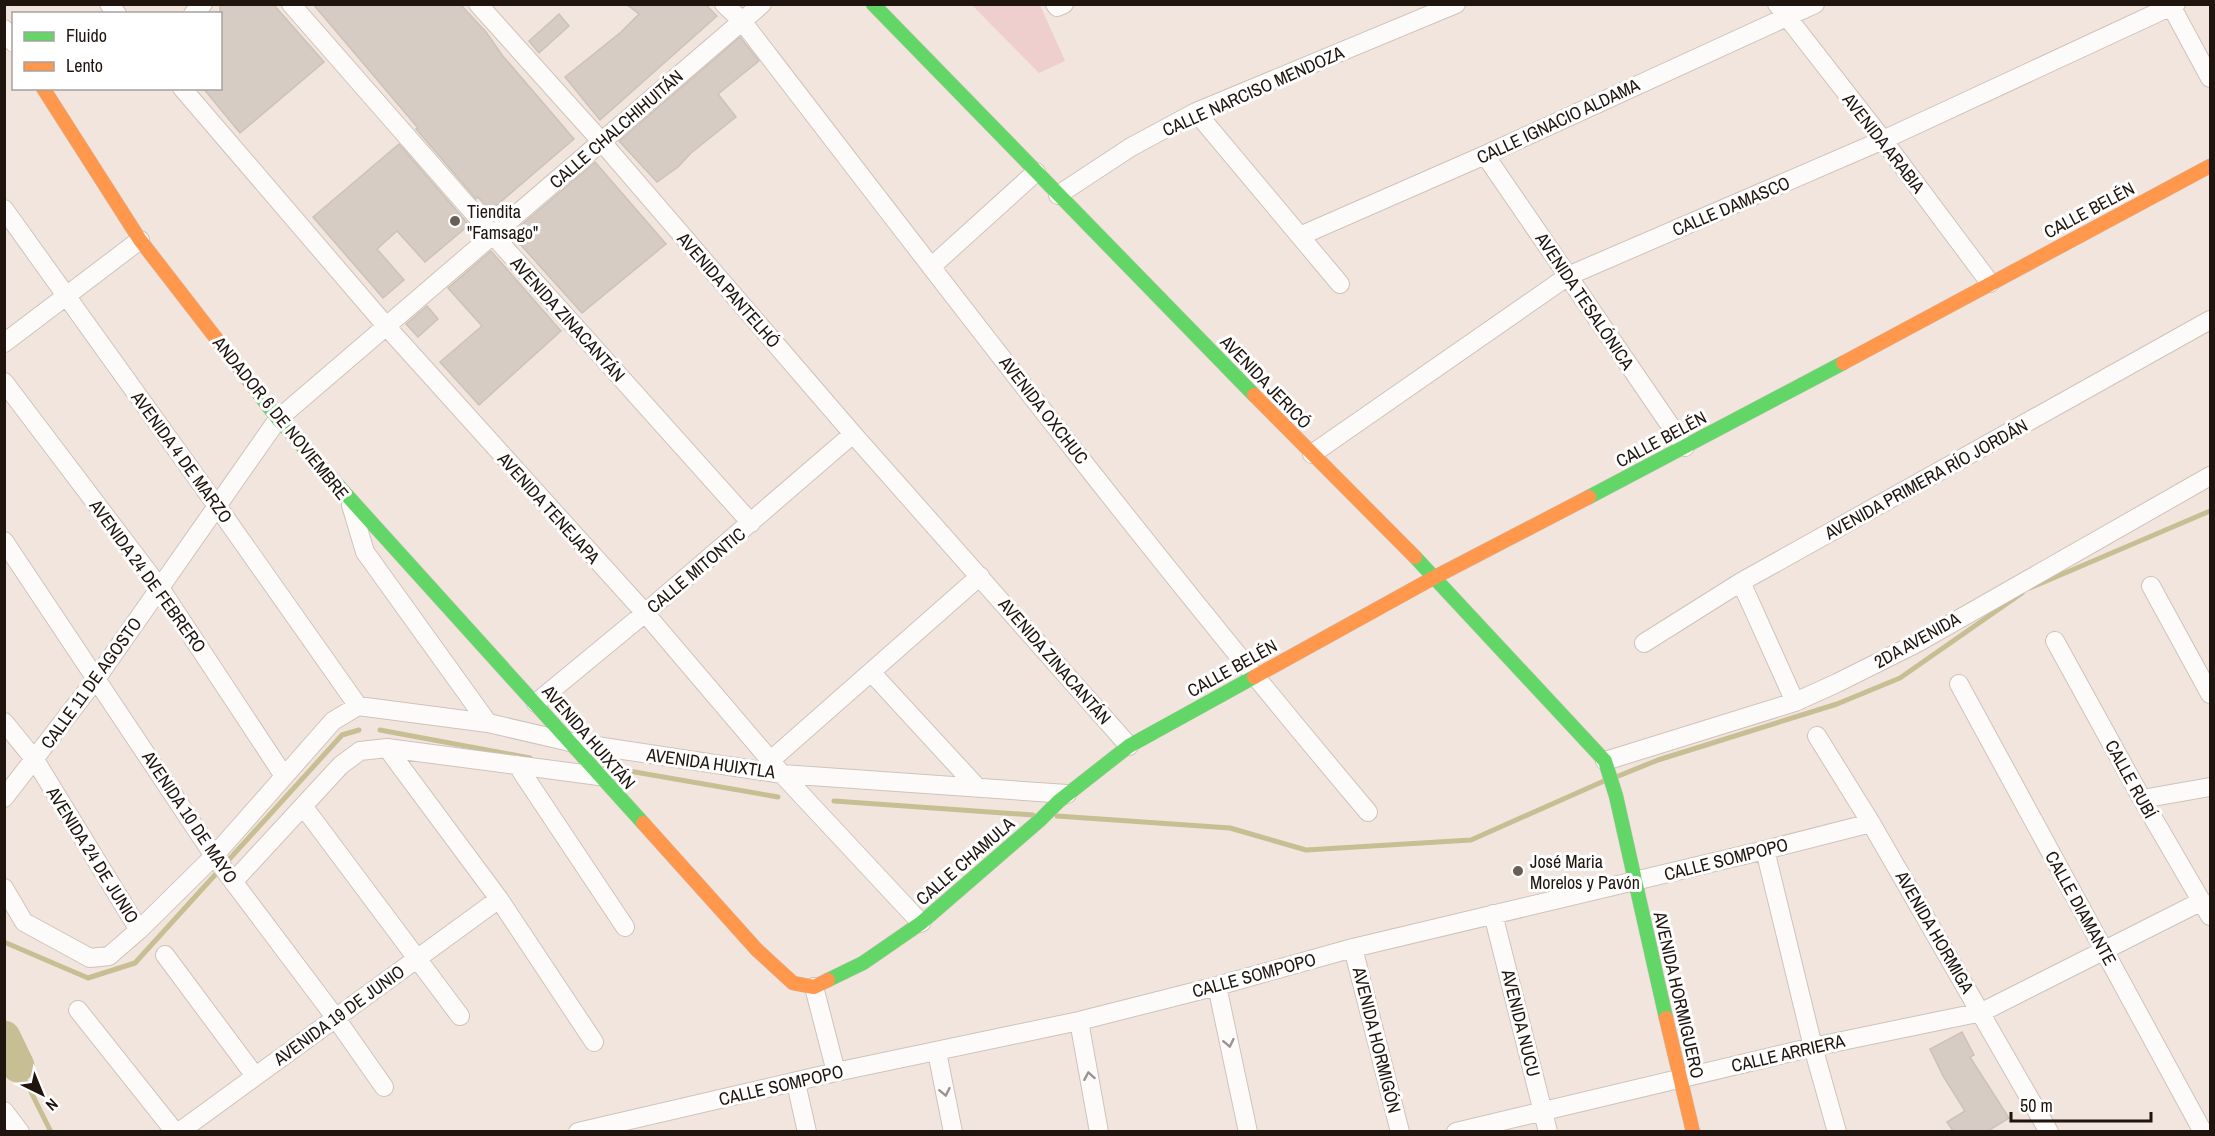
<svg xmlns="http://www.w3.org/2000/svg" width="2215" height="1136" font-family="'Archivo Narrow',sans-serif">
<rect width="100%" height="100%" fill="#f2e5dd"/>
<path fill="#efcece" d="M972 5H1040L1065 61 1039 73Z"/>
<g fill="none" stroke-linecap="round" stroke-linejoin="round">
<path stroke="#c7be94" stroke-width="5" d="M2030 588 2210 511
M380 730 530 758
M606 767 778 797
M1616 777 1658 760 1837 704 1900 678 2022 593
M834 801 1033 815
M1057 816 1230 828 1306 850 1471 840 1604 781
M4 942 88 978 135 963 342 735 359 730
M18 1066 51 1132"/>
<path stroke="#c7be94" stroke-width="33" d="M4 1037 18 1066"/>
</g>
<path fill="#d6ccc4" stroke="#cbc2b9" stroke-width="1.5" d="M220 4H273L324 62 240 133 203 88H220Z
M313 4H460L486 32 502 55 574 139 490 211 478 197 476 199 416 129 418 128Z
M626 4H705L717 16 600 120 565 77 621 32 639 14Z
M559 14 569 26 539 53 529 41Z
M740 37 759 61 718 94 736 117 691 153 678 167 657 182 619 141Z
M399 144 469 225 425 262 397 231 377 249 404 280 383 298 313 217Z
M595 162 666 244 582 313 511 234Z
M491 251 561 331 479 405 440 362 482 326 448 288Z
M427 306 438 319 418 337 406 324Z
M1962 1032 1974 1055 1970 1057 2009 1118 1988 1131H1953L1947 1122 1965 1111 1943 1076 1930 1049Z"/>
<g fill="none" stroke-linecap="round" stroke-linejoin="round">
<g stroke="#cec3bb" stroke-width="20">
<path id="street" d="M109 4 117 14
M291 4 493 235 751 523
M478 4 601 141 853 434 1129 746
M724 4 742 21C947 288 1151 555 1368 812
M1055 4 1057 7 1064 4
M1777 4 1883 140 1990 283
M2170 4 2210 78
M193 14 203 4
M4 29 14 43
M182 88 387 327 645 613 782 774 921 923
M1196 112 1340 284
M1485 155 1685 447
M1058 195 1131 147 1196 112 1456 4
M4 209 217 506 358 706
M1300 236 1485 155 1815 4
M931 267 1036 172
M4 343 140 240
M4 382 160 588 284 776
M1312 454 1568 276 1883 140 2176 4
M351 505 365 552 488 723
M4 541 214 856 335 1017 384 1087
M1741 582 1795 702
M2151 586 2210 694
M2055 641 2142 799 2210 916
M1644 643 1741 582 2210 320
M871 672 976 786
M1959 684 2203 1132
M536 703 645 613 853 434
M358 706 488 723 570 742 782 774 1067 794
M4 722 35 760 139 930
M1817 736 1871 823 2049 1132
M387 748 499 899 594 1042
M771 760 980 576
M1605 761 1795 702 1837 683 1917 643 2210 476
M517 765 625 927
M4 798 96 679 278 419 762 4
M2142 799 2210 787
M303 806 460 1016
M1765 850 1813 1047 1837 1132
M233 882 341 765 360 751 387 748 599 776
M4 888 24 922 90 958 109 956 139 930 214 856 333 721 358 706
M1493 914 1548 1132
M1353 948 1400 1132
M165 955 255 1076
M1217 986 1248 1132
M814 987 836 1072
M78 1010 175 1132
M1079 1021 1099 1132
M937 1052 953 1132
M796 1083 807 1132
M4 1111 20 1132
M179 1132 499 899
M578 1132 836 1072 1079 1021 1217 986 1353 948 1765 850 1871 823
M1456 1132 1813 1047 1982 1012 2202 901"/>
</g>
<g stroke="#cec3bb" stroke-width="15">
<path id="fast" d="M873 4 1254 395
M256 390 278 419 643 823
M1589 497 1843 363
M1415 557 1605 761 1616 796 1666 1018
M828 980 863 963 921 923 1040 820 1059 801 1129 746 1254 677"/>
</g>
<g stroke="#cec3bb" stroke-width="15">
<path id="slow" d="M43 88 140 240 256 390
M1843 363 2210 166
M1254 395 1415 557
M1254 677 1435 577 1589 497
M643 823 757 950 793 983 814 987 828 980
M1666 1018 1693 1132"/>
</g>
<use href="#street" stroke="#fdfbfa" stroke-width="18"/>
<use href="#fast" stroke="#63d668" stroke-width="14"/>
<use href="#slow" stroke="#ff974d" stroke-width="14"/>
</g>
<defs><path id="oneway-chevron" d="M-2-3.5L2.5 0L-2 3.5" fill="none" stroke-width="1.6" stroke-linecap="round" stroke-linejoin="round" transform="scale(1.5)"/></defs>
<g stroke="#999490">
<use href="#oneway-chevron" transform="translate(1229 1043) rotate(78)"/>
<use href="#oneway-chevron" transform="translate(1089 1076) rotate(-100)"/>
<use href="#oneway-chevron" transform="translate(945 1092) rotate(78)"/>
</g>
<g fill="#695e56" stroke="#fff" stroke-width="2">
<circle cx="455" cy="221" r="6"/>
<circle cx="1518" cy="871" r="6"/>
</g>
<g text-anchor="middle" dominant-baseline="central" stroke-width="6" stroke-linejoin="round" paint-order="stroke">
<g font-size="18" fill="#1f150e" stroke="#fff">
<text transform="translate(1253 91) rotate(-24)">CALLE NARCISO MENDOZA</text>
<text transform="translate(1558 121) rotate(-25)">CALLE IGNACIO ALDAMA</text>
<text transform="translate(616 129) rotate(-41)">CALLE CHALCHIHUITÁN</text>
<text transform="translate(1884 143) rotate(52)">AVENIDA ARABIA</text>
<text transform="translate(1731 206) rotate(-23)">CALLE DAMASCO</text>
<text transform="translate(2089 210) rotate(-28)">CALLE BELÉN</text>
<text transform="translate(729 290) rotate(49)">AVENIDA PANTELHÓ</text>
<text transform="translate(1585 301) rotate(56)">AVENIDA TESALÓNICA</text>
<text transform="translate(568 319) rotate(48)">AVENIDA ZINACANTÁN</text>
<text transform="translate(1266 382) rotate(46)">AVENIDA JERICÓ</text>
<text transform="translate(1044 410) rotate(52)">AVENIDA OXCHUC</text>
<text transform="translate(281 418) rotate(51)">ANDADOR 6 DE NOVIEMBRE</text>
<text transform="translate(1661 439) rotate(-28)">CALLE BELÉN</text>
<text transform="translate(182 457) rotate(54)">AVENIDA 4 DE MARZO</text>
<text transform="translate(1926 479) rotate(-29)">AVENIDA PRIMERA RÍO JORDÁN</text>
<text transform="translate(549 508) rotate(48)">AVENIDA TENEJAPA</text>
<text transform="translate(696 570) rotate(-40)">CALLE MITONTIC</text>
<text transform="translate(148 576) rotate(54)">AVENIDA 24 DE FEBRERO</text>
<text transform="translate(1917 640) rotate(-29)">2DA AVENIDA</text>
<text transform="translate(1055 661) rotate(49)">AVENIDA ZINACANTÁN</text>
<text transform="translate(1232 668) rotate(-29)">CALLE BELÉN</text>
<text transform="translate(91 683) rotate(-54)">CALLE 11 DE AGOSTO</text>
<text transform="translate(589 737) rotate(49)">AVENIDA HUIXTÁN</text>
<text transform="translate(711 763) rotate(8)">AVENIDA HUIXTLA</text>
<text transform="translate(2131 779) rotate(61)">CALLE RUBÍ</text>
<text transform="translate(190 817) rotate(56)">AVENIDA 10 DE MAYO</text>
<text transform="translate(93 855) rotate(58)">AVENIDA 24 DE JUNIO</text>
<text transform="translate(1726 859) rotate(-14)">CALLE SOMPOPO</text>
<text transform="translate(965 861) rotate(-41)">CALLE CHAMULA</text>
<text transform="translate(2081 908) rotate(61)">CALLE DIAMANTE</text>
<text transform="translate(1935 932) rotate(60)">AVENIDA HORMIGA</text>
<text transform="translate(1254 975) rotate(-15)">CALLE SOMPOPO</text>
<text transform="translate(1679 995) rotate(77)">AVENIDA HORMIGUERO</text>
<text transform="translate(339 1015) rotate(-36)">AVENIDA 19 DE JUNIO</text>
<text transform="translate(1521 1023) rotate(76)">AVENIDA NUCU</text>
<text transform="translate(1377 1040) rotate(76)">AVENIDA HORMIGÓN</text>
<text transform="translate(1788 1053) rotate(-13)">CALLE ARRIERA</text>
<text transform="translate(781 1085) rotate(-13)">CALLE SOMPOPO</text>
</g>
<g font-size="18" fill="#1f150e" stroke="#fff" text-anchor="start">
<text x="467" y="211">Tiendita<tspan x="467" dy="21">"Famsago"</tspan></text>
<text x="1530" y="861">José Maria<tspan x="1530" dy="21">Morelos y Pavón</tspan></text>
</g>
</g>
<rect width="2215" height="1136" fill="none" stroke="#1f150e" stroke-width="12"/>
<rect x="12" y="12" width="210" height="78" fill="#ffffff" stroke="#a5a19f" stroke-width="1.5"/>
<rect x="24" y="32" width="30" height="9" fill="#63d668" stroke="#a5a19f" stroke-width="1.5"/>
<text x="66" y="42" font-size="18" fill="#1f150e">Fluido</text>
<rect x="24" y="62" width="30" height="9" fill="#ff974d" stroke="#a5a19f" stroke-width="1.5"/>
<text x="66" y="72" font-size="18" fill="#1f150e">Lento</text>
<g transform="translate(42 1094) rotate(137)" stroke="#ffffff" stroke-width="4.5" paint-order="stroke">
<path d="M0-4.5L10 22L0 15L-10 22Z" fill="#1f150e"/>
<text y="-9" font-size="16" font-weight="bold" text-anchor="middle" fill="#1f150e">N</text>
</g>
<path d="M2011 1112v9h140v-9" fill="none" stroke="#1f150e" stroke-width="3"/>
<text x="2020" y="1112" font-size="18" fill="#1f150e" stroke="#ffffff" stroke-width="4.5" paint-order="stroke">50 m</text>
</svg>
